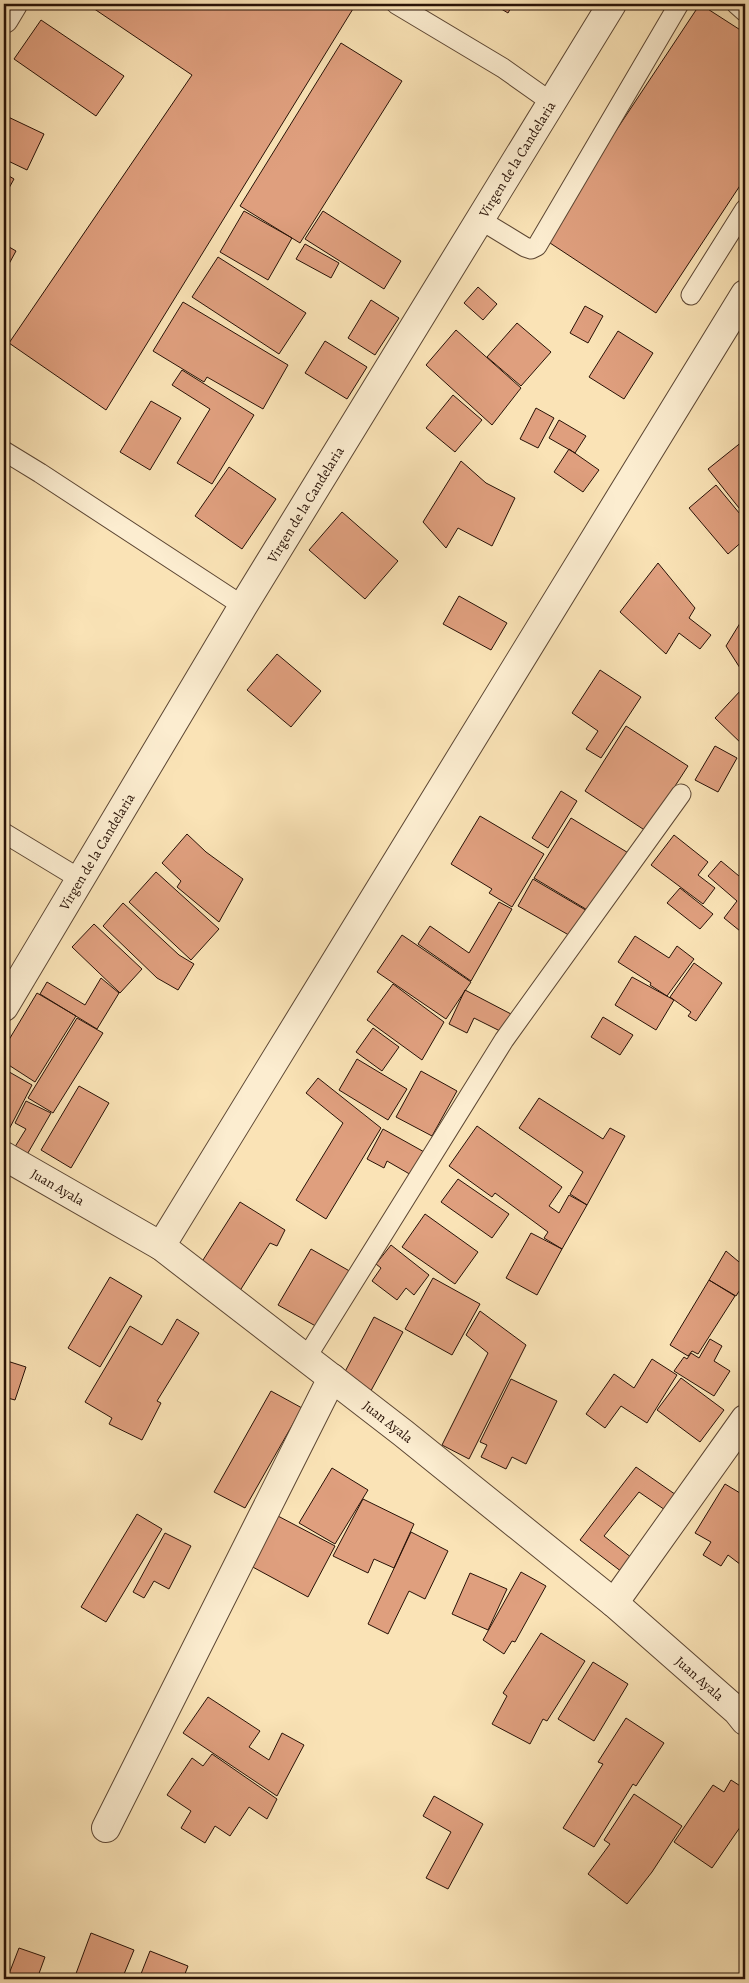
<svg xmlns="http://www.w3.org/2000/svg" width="749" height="1983" font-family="Alegreya,serif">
<rect width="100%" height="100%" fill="#fae3b6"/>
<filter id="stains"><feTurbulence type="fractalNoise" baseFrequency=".004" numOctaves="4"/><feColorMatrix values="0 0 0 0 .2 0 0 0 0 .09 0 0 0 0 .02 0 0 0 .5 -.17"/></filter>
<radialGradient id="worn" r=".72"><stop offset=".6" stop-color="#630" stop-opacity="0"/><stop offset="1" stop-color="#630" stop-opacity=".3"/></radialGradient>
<path fill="#df9f7e" stroke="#281207" d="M87 4H356L106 410 9 343 192 75Z
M493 4H513L508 13Z
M700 4 745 33V178L656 313 544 239Z
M41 20 124 76 96 116 14 59Z
M341 43 402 81 300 243 240 206Z
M4 115 44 134 27 170 4 159Z
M4 173 14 179 4 197Z
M244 211 292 238 268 280 220 252Z
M323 211 401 261 384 289 305 239Z
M4 244 16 251 4 273Z
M305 244 339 263 331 278 296 259Z
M218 257 306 313 279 354 192 297Z
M478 287 497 304 483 320 464 303Z
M371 300 399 318 375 355 348 338Z
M183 302 288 365 263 409 207 377 204 382 153 351Z
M585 306 603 316 588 343 570 333Z
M517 323 551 352 521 386 487 357Z
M456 330 521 388 492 425 426 365Z
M618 331 653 353 624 399 589 377Z
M325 341 367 367 347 399 305 373Z
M182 370 254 415 212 484 177 463 210 409 172 385Z
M453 395 482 420 455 452 426 428Z
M151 401 181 418 150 470 120 452Z
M536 408 554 418 538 448 520 439Z
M559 420 586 436 575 453 549 438Z
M743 441 745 443V511L743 513 708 469Z
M569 449 599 470 583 492 554 472Z
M461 461 486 483 515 498 492 546 458 528 446 548 423 522Z
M229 467 276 499 242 549 195 516Z
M716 485 745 520V539L728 554 689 508Z
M342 512 398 561 365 599 309 550Z
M658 563 695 608 689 618 711 635 700 649 679 633 666 654 620 612Z
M459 596 507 623 491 650 443 624Z
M745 615V659L740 668 726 646Z
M277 654 321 691 291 727 247 690Z
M600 670 641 697 601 758 586 749 598 731 572 713Z
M742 689 745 692V747L715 718Z
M626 726 688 766 646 831 585 791Z
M715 746 737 758 718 792 695 780Z
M561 791 577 801 548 848 532 838Z
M480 816 544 854 512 907 489 893 492 889 451 864Z
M571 818 630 854 594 914 534 878Z
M187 834 206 852 243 879 219 922 177 887 181 881 162 863Z
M674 835 708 862 698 875 715 888 703 904 651 865Z
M721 861 745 881V935L724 918 737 901 708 876Z
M156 872 219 929 191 960 129 902Z
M533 879 589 912 574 938 518 906Z
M680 888 713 914 700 929 667 903Z
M499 902 512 909 471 981 418 944 430 926 469 953Z
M123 903 179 955 194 964 178 990 157 978 103 926Z
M94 924 142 969 120 993 72 947Z
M402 935 471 982 446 1019 377 972Z
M635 936 669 958 677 946 694 959 667 996 650 985 651 983 618 962Z
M694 963 722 983 696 1021 688 1016 691 1012 670 997Z
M632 977 674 1000 656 1030 615 1005Z
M101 978 119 993 97 1029 40 994 47 982 85 1005Z
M393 984 444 1022 422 1060 367 1020Z
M465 990 511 1014 502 1032 474 1018 467 1033 449 1024Z
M37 993 76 1016 35 1082 4 1062V1048Z
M603 1017 633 1035 620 1055 591 1037Z
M77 1018 103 1033 53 1113 28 1098Z
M373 1028 399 1047 382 1071 356 1052Z
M357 1059 407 1089 388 1120 339 1090Z
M4 1069 32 1085 4 1139V1108L6 1104 4 1102Z
M421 1071 457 1091 432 1136 396 1117Z
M318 1078 381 1128 326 1219 296 1200 343 1123 306 1093Z
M79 1086 109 1103 71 1168 41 1150Z
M539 1098 603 1139 610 1128 625 1136 587 1205 570 1194 583 1172 519 1128Z
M26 1101 51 1113 25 1158 13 1150 26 1129 15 1123Z
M477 1126 562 1187 549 1206 559 1213 569 1195 587 1205 562 1249 544 1238 548 1232 495 1193 492 1197 449 1166Z
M383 1129 426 1153 413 1176 387 1161 384 1168 367 1159Z
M458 1179 509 1214 492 1238 441 1202Z
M240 1202 285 1230 277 1246 270 1243 236 1297 196 1271Z
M425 1214 478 1252 455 1284 402 1247Z
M531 1233 562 1249 537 1295 506 1278Z
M391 1245 429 1275 414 1295 406 1288 397 1300 372 1281 381 1268 376 1264Z
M311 1249 353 1273 321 1329 278 1305Z
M726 1251 745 1267V1282L736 1296 709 1280Z
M110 1277 142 1296 100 1367 68 1348Z
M433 1278 480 1304 452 1355 405 1329Z
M709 1280 735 1296 698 1354 692 1351 688 1356 670 1345Z
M480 1311 526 1345 469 1459 442 1445 488 1353 466 1335Z
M374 1317 403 1332 367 1398 339 1383Z
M177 1319 199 1333 157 1401 161 1403 142 1440 109 1424 112 1418 85 1402 130 1326 162 1345Z
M710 1339 722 1346 714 1361 730 1371 714 1396 674 1371 684 1357 687 1359 691 1353 699 1358Z
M652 1359 677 1375 647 1423 621 1406 605 1428 586 1414 614 1374 634 1388Z
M4 1360 26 1367 15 1400 4 1397Z
M681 1378 724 1410 700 1442 657 1410Z
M511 1379 557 1401 526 1464 512 1457 506 1469 481 1457 487 1445 480 1442Z
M271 1391 302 1408 245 1508 214 1492Z
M636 1467 679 1497 668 1512 639 1492 604 1536 632 1558 622 1572 580 1540Z
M332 1468 368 1490 335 1544 299 1523Z
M725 1484 745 1496V1568L728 1555 721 1566 703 1555 711 1542 695 1533Z
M363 1499 414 1524 394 1568 374 1559 368 1573 333 1556Z
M137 1514 162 1529 106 1622 81 1607Z
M276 1515 335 1546 308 1597 249 1565Z
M411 1532 448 1551 425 1599 409 1591 388 1634 368 1624Z
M165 1533 191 1546 169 1589 154 1581 144 1598 133 1592Z
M521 1572 546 1586 515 1642 512 1641 504 1654 483 1640Z
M470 1573 507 1589 488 1630 452 1614Z
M541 1633 585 1661 547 1721 543 1719 530 1744 492 1724 507 1696 503 1693Z
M593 1662 628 1684 594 1741 558 1719Z
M208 1697 260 1731 249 1747 269 1760 282 1733 304 1745 277 1796 183 1733Z
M626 1718 664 1743 636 1786 633 1784 594 1847 563 1828 603 1764 598 1762Z
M212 1754 277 1799 267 1819 249 1807 230 1836 215 1826 205 1843 181 1828 191 1811 167 1795 192 1758 203 1766Z
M731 1780 745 1789V1798L741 1804 745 1807V1820L712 1868 674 1842 713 1785 724 1792Z
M634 1794 682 1826 652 1872 627 1904 588 1874 610 1844 604 1840Z
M434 1796 483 1824 448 1889 426 1878 451 1832 423 1816Z
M91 1933 134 1950 122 1979H74Z
M19 1948 45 1957 37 1979H7Z
M150 1951 188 1966 183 1979H139Z"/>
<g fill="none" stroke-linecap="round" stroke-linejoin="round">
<g stroke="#5c4633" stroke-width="21">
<path id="lane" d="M396 4 503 68 551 102
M736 4 745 12
M479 219 525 247 531 249 537 246 679 4
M691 295 745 209
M4 451 40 473 243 606
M4 833 80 879
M306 1358 504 1040 681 794"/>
</g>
<g stroke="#5c4633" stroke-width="30">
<g id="street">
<path d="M4 19 13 4"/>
<path id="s1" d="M4 1007 243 606 612 4"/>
<path id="s2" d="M4 1156 161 1246 403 1433 614 1603 737 1711 745 1721"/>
<path d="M161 1246 745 294"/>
<path d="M614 1603 745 1419"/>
<path d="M106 1828 332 1378"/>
</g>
</g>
<use href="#lane" stroke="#fcedd0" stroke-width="19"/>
<use href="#street" stroke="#fcedd0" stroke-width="28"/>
</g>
<g text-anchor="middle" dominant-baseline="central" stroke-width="5" stroke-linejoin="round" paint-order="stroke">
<g font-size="14" fill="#281207" stroke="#fcedd0">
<text stroke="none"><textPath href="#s1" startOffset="991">Virgen de la Candelaria</textPath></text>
<text stroke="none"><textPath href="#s1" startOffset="586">Virgen de la Candelaria</textPath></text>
<text stroke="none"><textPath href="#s1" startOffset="181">Virgen de la Candelaria</textPath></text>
<text stroke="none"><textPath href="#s2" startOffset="62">Juan Ayala</textPath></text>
<text stroke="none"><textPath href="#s2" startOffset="468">Juan Ayala</textPath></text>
<text stroke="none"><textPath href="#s2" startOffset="872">Juan Ayala</textPath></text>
</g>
</g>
<rect width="749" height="1983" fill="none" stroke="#fae3b6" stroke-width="20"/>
<rect x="5" y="5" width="739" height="1973" fill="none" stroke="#281207" stroke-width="2.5"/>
<rect x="10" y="10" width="729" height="1963" fill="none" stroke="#281207"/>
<rect width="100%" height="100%" filter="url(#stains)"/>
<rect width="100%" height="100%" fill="url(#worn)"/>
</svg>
